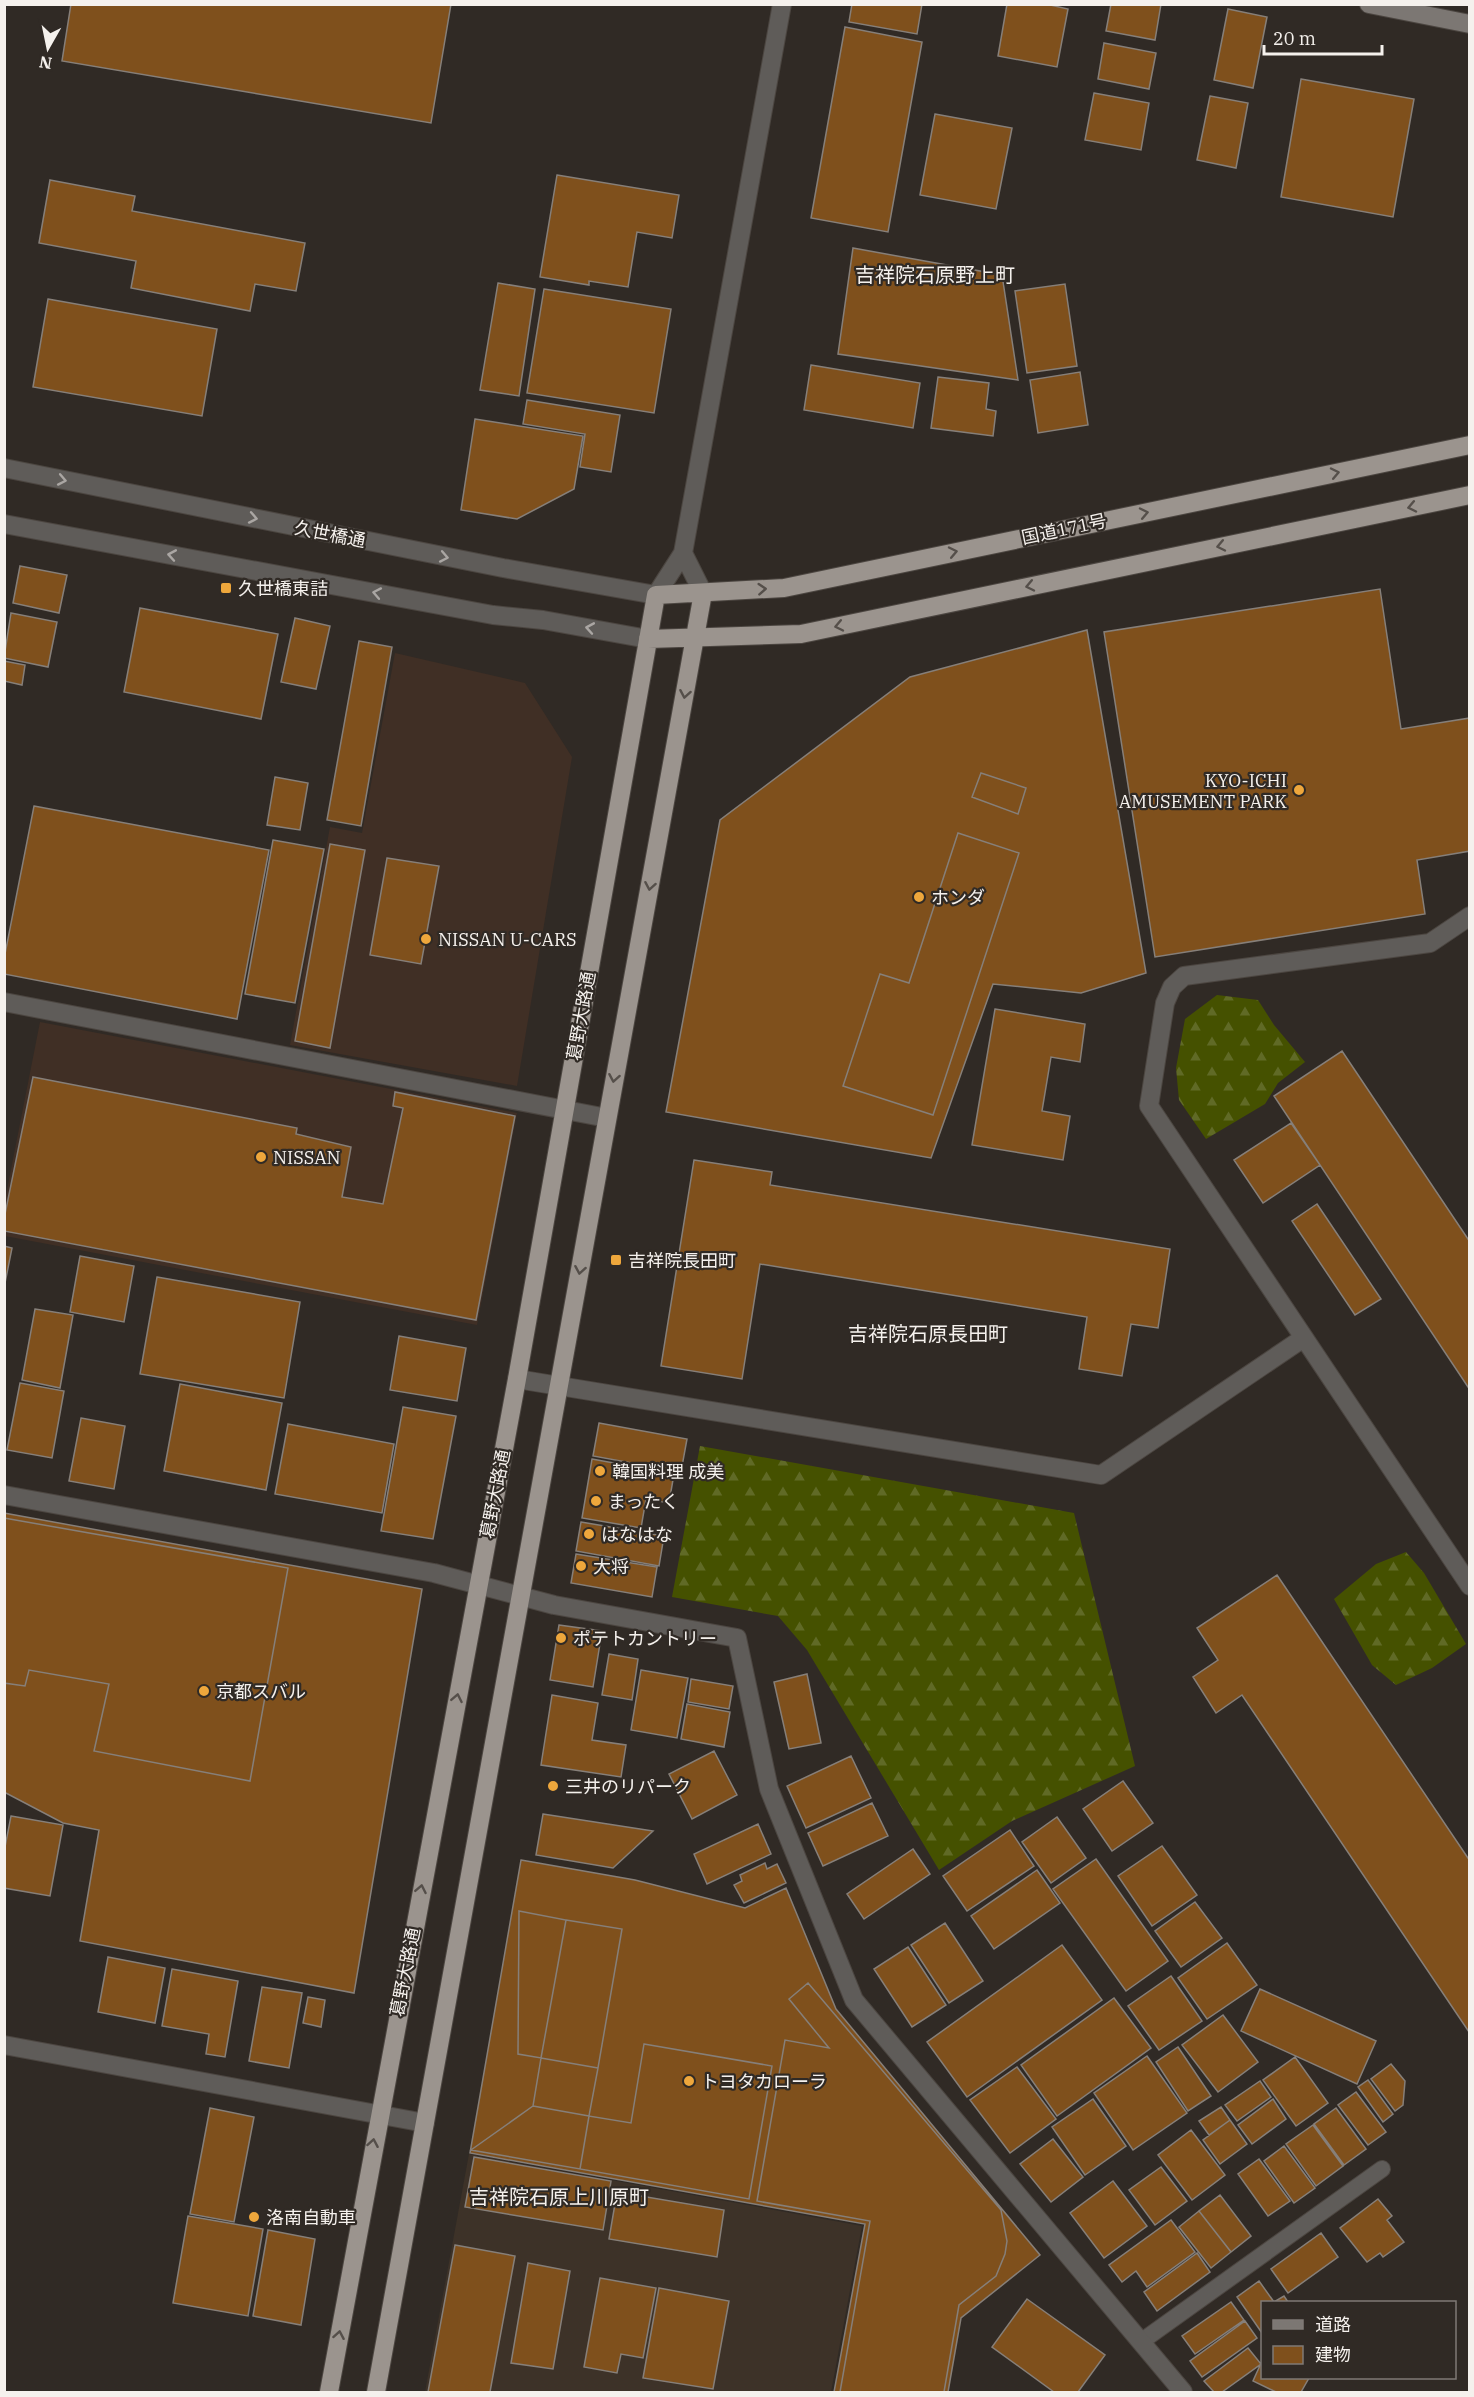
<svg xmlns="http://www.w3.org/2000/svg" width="1474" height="2397" font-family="'IBM Plex Serif','Noto Sans JP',serif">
<defs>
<pattern id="forest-firs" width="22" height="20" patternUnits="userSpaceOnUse" patternTransform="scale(1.5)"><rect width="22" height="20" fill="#455100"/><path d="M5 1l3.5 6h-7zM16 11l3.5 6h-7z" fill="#606a26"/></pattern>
</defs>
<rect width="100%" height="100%" fill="#302a25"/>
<path fill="#402f25" d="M395 653 525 683 572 757 517 1086 290 1045 330 827 362 833Z
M40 1022 517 1113 477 1325 5 1236V1200Z"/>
<path fill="#3d3228" d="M469 2154 862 2226 831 2392H425Z"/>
<path fill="url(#forest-firs)" d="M1217 995 1258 1000 1274 1025 1305 1062 1278 1083 1265 1104 1206 1139 1179 1100 1176 1068 1185 1019Z
M700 1446 1074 1513 1135 1766 1012 1821 939 1870 807 1650 778 1616 672 1597Z
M1406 1552 1424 1573 1466 1644 1432 1668 1396 1685 1372 1665 1334 1599 1376 1564Z"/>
<path fill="#7f501c" stroke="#867f79" stroke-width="1.5" d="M71 4H451L431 123 62 61Z
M852 4H922L917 34 849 22Z
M1007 4H1046L1068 9 1057 67 998 56Z
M1111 4H1161L1155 40 1106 31Z
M1228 9 1267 17 1253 88 1214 80Z
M845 27 922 42 888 232 811 218Z
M1104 43 1156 53 1149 89 1098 79Z
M1301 79 1414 99 1393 217 1281 197Z
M1094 93 1149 103 1141 150 1085 140Z
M1210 96 1248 103 1236 168 1197 160Z
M935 114 1012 128 996 209 920 195Z
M557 175 679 195 672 238 637 232 628 287 589 281V285L540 277Z
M50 180 135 196 132 211 305 243 296 291 255 284 250 311 131 288 136 261 39 243Z
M853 248 1002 275 1018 380 838 354Z
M498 283 535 289 519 396 480 390Z
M1065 284 1077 366 1027 373 1015 291Z
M544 289 671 309 654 413 527 393Z
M48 299 217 329 202 416 33 387Z
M811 365 920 383 913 428 804 410Z
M1080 372 1088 425 1038 433 1030 380Z
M938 377 989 383 986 409 996 411 993 436 931 428Z
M527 400 620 415 611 472 580 467 585 434 523 424Z
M475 419 583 436 574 489 517 519 461 510Z
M20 566 67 575 59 613 13 603Z
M1380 589 1401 729 1470 718V851L1417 860 1425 914 1155 957 1104 632Z
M140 608 278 634 261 719 124 692Z
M11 613 57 622 48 667 4 658Z
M295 618 330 626 316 689 281 682Z
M1087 630 1146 973 1081 993 993 984 931 1158 666 1112 720 820 910 677Z
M359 641 392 647 361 826 327 820Z
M4 661 25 665 22 685 4 681Z
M981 773 1026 788 1018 814 972 797Z
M275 777 308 783 300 830 267 825Z
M34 806 269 850 237 1019 4 974V959Z
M958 833 1019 853 933 1115 843 1086 880 974 909 983Z
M273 840 324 849 295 1003 245 994Z
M330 844 365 850 330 1048 295 1041Z
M387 858 439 866 421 964 370 955Z
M995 1009 1085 1024 1080 1062 1051 1057 1042 1111 1070 1116 1063 1160 972 1145Z
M1342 1051 1470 1242V1390L1274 1096Z
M33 1077 297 1128 296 1134 351 1147 342 1197 383 1204 403 1108 393 1106 395 1092 515 1116 476 1320 4 1231V1219Z
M1291 1123 1320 1165 1263 1203 1234 1160Z
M694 1160 772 1172 770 1185 1170 1249 1158 1328 1131 1324 1122 1376 1079 1369 1087 1317 760 1264 742 1379 661 1366Z
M1317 1204 1381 1299 1355 1315 1292 1221Z
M4 1246 12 1248 4 1288Z
M80 1256 134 1266 124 1322 70 1312Z
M157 1277 300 1302 284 1398 140 1374Z
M35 1309 73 1315 60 1388 22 1380Z
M399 1336 466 1348 457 1401 390 1390Z
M20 1383 64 1391 52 1458 7 1450Z
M180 1384 282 1403 266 1490 164 1471Z
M403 1407 456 1416 433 1539 381 1531Z
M81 1418 125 1426 114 1489 69 1481Z
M599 1423 687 1439 681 1472 593 1456Z
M288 1424 394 1444 382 1513 275 1494Z
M592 1459 674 1474 669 1503 646 1499 641 1528 582 1518Z
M4 1513 422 1589 354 1993 80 1941 99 1830 63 1823 4 1792Z
M4 1518 288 1568 250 1781 94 1751 109 1684 29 1670 25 1686 4 1683Z
M581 1522 664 1536 659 1566 576 1551Z
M576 1554 657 1567 652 1597 571 1583Z
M1277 1575 1470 1861 1469 2032 1242 1695 1216 1713 1193 1677 1218 1660 1197 1628Z
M559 1625 602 1631 593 1687 550 1680Z
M609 1654 638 1659 632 1700 602 1695Z
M641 1670 688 1678 677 1738 631 1730Z
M807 1674 821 1743 789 1749 774 1682Z
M691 1679 733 1686 729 1709 688 1702Z
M552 1695 598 1703 592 1740 626 1745 621 1777 541 1765Z
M687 1704 730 1712 724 1747 681 1739Z
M714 1751 737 1795 692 1819 669 1774Z
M851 1756 871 1798 806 1828 787 1786Z
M1123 1781 1153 1823 1112 1851 1083 1809Z
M872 1803 888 1836 823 1866 808 1833Z
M543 1814 653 1831 613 1868 536 1855Z
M11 1816 63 1825 50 1896 4 1888V1852Z
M1057 1817 1086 1858 1051 1883 1022 1842Z
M758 1824 771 1854 707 1884 694 1854Z
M1010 1830 1034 1866 967 1911 943 1876Z
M1162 1846 1197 1895 1152 1926 1118 1876Z
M913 1849 930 1874 864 1919 847 1894Z
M1096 1859 1168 1961 1126 1991 1053 1889Z
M521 1860 635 1880 745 1908 786 1888 836 2009 1040 2255 961 2318 948 2392H834L865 2224 470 2153Z
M765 1863 767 1869 777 1864 786 1883 744 1903 734 1885 742 1881 740 1875Z
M1037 1870 1060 1903 994 1949 971 1916Z
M1195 1902 1222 1938 1181 1967 1155 1931Z
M519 1911 566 1920 541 2058 518 2054Z
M566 1920 622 1929 598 2068 541 2058Z
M945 1923 983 1981 949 2003 911 1945Z
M1227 1943 1257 1985 1207 2019 1178 1978Z
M1062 1945 1102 2000 967 2097 927 2042Z
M908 1947 946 2005 912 2027 874 1969Z
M108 1957 165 1968 155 2023 98 2012Z
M172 1969 238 1981 225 2057 206 2054 209 2034 162 2026Z
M1171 1976 1202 2021 1159 2050 1128 2006Z
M808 1983 1001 2210 1007 2241 1005 2254 996 2276 959 2305 944 2392H840L870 2221 757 2201 785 2040 829 2048 789 1999Z
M262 1987 302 1993 289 2068 249 2061Z
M1260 1989 1376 2041 1357 2084 1241 2031Z
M308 1997 325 2000 321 2027 303 2023Z
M1114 1998 1151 2048 1057 2116 1021 2065Z
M1223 2015 1258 2062 1218 2092 1182 2045Z
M644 2044 772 2066 749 2199 580 2169 589 2116 631 2123Z
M1178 2047 1211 2096 1188 2111 1156 2062Z
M1147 2056 1187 2113 1133 2150 1094 2093Z
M1295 2057 1328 2103 1296 2126 1263 2080Z
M541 2058 598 2068 589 2116 533 2106Z
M1391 2064 1405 2081 1403 2105 1395 2111 1371 2079Z
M1017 2067 1056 2119 1010 2153 970 2100Z
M1368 2080 1393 2114 1383 2122 1358 2087Z
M1260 2081 1271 2097 1237 2121 1225 2105Z
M1356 2092 1386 2132 1368 2145 1338 2105Z
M1093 2099 1126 2146 1085 2175 1052 2127Z
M1273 2099 1286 2119 1252 2144 1238 2125Z
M533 2106 589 2116 580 2169 471 2150Z
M1221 2107 1230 2120 1209 2135 1199 2121Z
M210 2108 254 2117 234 2222 190 2214Z
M1336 2108 1366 2149 1344 2165 1314 2124Z
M1230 2120 1247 2144 1220 2164 1203 2140Z
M1313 2125 1343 2166 1316 2186 1286 2144Z
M1191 2130 1225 2175 1192 2200 1158 2155Z
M1053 2139 1083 2177 1051 2202 1020 2164Z
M1284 2146 1315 2188 1294 2203 1264 2161Z
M474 2157 611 2181 603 2230 465 2207Z
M1259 2159 1290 2201 1268 2216 1238 2174Z
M1161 2167 1187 2201 1155 2225 1129 2190Z
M1113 2181 1147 2226 1104 2258 1070 2213Z
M617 2192 724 2210 717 2257 609 2239Z
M1220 2195 1251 2236 1231 2252 1199 2211Z
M1378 2199 1392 2216 1387 2220 1404 2242 1383 2257 1380 2253 1367 2262 1340 2228Z
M1199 2211 1231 2252 1211 2268 1179 2227Z
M188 2216 263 2229 248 2316 173 2303Z
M1171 2220 1195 2252 1147 2287 1136 2271 1122 2282 1109 2265Z
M268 2230 315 2239 301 2325 253 2316Z
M1321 2233 1338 2257 1288 2293 1271 2269Z
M455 2245 515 2256 490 2392H428Z
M1197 2253 1210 2272 1157 2311 1144 2292Z
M528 2263 570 2271 553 2369 511 2363Z
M600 2278 656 2288 643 2358 621 2354 617 2373 584 2367Z
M1259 2281 1274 2302 1284 2296 1288 2302H1262V2333L1237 2297Z
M659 2288 729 2301 713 2389 643 2378Z
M1027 2299 1105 2355 1078 2392H1054L992 2347Z
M1231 2302 1244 2320 1195 2354 1182 2336Z
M1245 2321 1257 2338 1202 2377 1190 2361Z
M1248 2348 1261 2364 1222 2392H1214L1204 2381Z
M1262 2361V2378H1309L1301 2392H1276L1253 2381Z"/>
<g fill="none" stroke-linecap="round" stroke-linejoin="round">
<g stroke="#4c4641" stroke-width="18">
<path id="service" d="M1142 2341 1382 2169"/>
</g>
<g stroke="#4c4641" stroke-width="20">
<path id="minor" d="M1470 916 1430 943 1184 976 1172 987 1165 1003 1149 1106 1470 1586
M4 1002 607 1118
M517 1379 1101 1475 1302 1339
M4 1495 434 1573 554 1605 737 1638 769 1789 854 2000 1183 2392
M4 2045 425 2123"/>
</g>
<g stroke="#4c4641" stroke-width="20">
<path id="tertiary" d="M4 468 503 568 656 595 683 553 782 4
M4 524 493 615 543 620 648 639
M683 553 703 593"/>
</g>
<g stroke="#4c4641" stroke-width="20">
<path id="secondary" d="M1369 4 1470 24"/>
</g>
<g stroke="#4c4641" stroke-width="20">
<path id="trunk" d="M648 639 801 634 1470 495
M329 2392 517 1379 656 595 784 588 1470 445
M376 2392 703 593"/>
</g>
<use href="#service" stroke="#5f5c59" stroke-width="16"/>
<use href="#minor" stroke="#5f5c59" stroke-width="18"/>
<use href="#tertiary" stroke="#5f5c59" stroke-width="18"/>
<use href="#secondary" stroke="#7c7773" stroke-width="18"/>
<use href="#trunk" stroke="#9b948e" stroke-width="18"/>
</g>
<defs><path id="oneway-chevron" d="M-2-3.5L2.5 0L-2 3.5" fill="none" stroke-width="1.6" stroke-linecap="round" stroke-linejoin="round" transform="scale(1.5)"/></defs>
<g stroke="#554f4a">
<use href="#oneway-chevron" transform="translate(1335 473) rotate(-12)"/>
<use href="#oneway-chevron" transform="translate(1412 507) rotate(168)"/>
<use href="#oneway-chevron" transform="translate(1144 513) rotate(-12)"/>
<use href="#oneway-chevron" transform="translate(1221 546) rotate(168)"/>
<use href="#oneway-chevron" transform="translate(953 552) rotate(-12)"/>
<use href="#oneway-chevron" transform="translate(1030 586) rotate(168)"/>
<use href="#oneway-chevron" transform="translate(762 589) rotate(-4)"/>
<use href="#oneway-chevron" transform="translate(839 626) rotate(168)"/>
<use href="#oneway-chevron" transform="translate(685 694) rotate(100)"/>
<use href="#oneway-chevron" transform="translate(650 886) rotate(100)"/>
<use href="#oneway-chevron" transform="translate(614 1078) rotate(100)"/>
<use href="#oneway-chevron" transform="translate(580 1270) rotate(100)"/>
<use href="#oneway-chevron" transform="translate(457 1698) rotate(-79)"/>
<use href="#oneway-chevron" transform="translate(421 1889) rotate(-79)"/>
<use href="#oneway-chevron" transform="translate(373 2143) rotate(-80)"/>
<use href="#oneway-chevron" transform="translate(339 2335) rotate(-80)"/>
</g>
<g stroke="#aaa6a3">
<use href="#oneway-chevron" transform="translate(62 480) rotate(11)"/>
<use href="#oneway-chevron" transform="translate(253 518) rotate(11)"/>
<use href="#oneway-chevron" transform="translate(172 555) rotate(-170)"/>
<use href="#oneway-chevron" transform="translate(444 557) rotate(11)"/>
<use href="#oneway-chevron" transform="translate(377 593) rotate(-169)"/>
<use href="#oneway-chevron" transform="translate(590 628) rotate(-170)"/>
</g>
<g fill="#eea73c" stroke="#302a25" stroke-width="2">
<rect x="220" y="582" width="12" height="12" rx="3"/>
<circle cx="1299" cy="790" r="6"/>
<circle cx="919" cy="897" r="6"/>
<circle cx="426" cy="939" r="6"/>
<circle cx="261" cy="1157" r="6"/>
<rect x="610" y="1254" width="12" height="12" rx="3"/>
<circle cx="600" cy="1471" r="6"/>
<circle cx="596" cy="1501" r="6"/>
<circle cx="589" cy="1534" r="6"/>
<circle cx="581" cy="1566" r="6"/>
<circle cx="561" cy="1638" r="6"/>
<circle cx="204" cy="1691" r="6"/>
<circle cx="553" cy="1786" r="6"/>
<circle cx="689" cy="2081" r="6"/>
<circle cx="254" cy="2217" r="6"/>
</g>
<g text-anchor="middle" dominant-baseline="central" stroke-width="4.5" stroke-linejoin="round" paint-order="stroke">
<g font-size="18" fill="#f5f1ed" stroke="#302a25">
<text transform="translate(1064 529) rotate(-12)">国道171号</text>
<text transform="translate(330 534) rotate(11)">久世橋通</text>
<text transform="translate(581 1016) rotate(-80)">葛野大路通</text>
<text transform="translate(495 1494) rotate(-79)">葛野大路通</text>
<text transform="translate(405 1972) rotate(-79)">葛野大路通</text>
</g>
<g font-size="18" fill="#f5f1ed" stroke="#302a25" text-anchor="start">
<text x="238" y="588">久世橋東詰</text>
<text x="1287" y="780" text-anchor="end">KYO-ICHI<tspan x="1287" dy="21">AMUSEMENT PARK</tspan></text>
<text x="931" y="897">ホンダ</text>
<text x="438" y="939">NISSAN U-CARS</text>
<text x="273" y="1157">NISSAN</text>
<text x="628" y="1260">吉祥院長田町</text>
<text x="612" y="1471">韓国料理 成美</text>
<text x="608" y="1501">まったく</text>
<text x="601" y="1534">はなはな</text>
<text x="593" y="1566">大将</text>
<text x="573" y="1638">ポテトカントリー</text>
<text x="216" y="1691">京都スバル</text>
<text x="565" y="1786">三井のリパーク</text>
<text x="701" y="2081">トヨタカローラ</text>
<text x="266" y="2217">洛南自動車</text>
</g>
<g font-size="20" fill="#f5f1ed" stroke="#302a25">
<text x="935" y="274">吉祥院石原野上町</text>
<text x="928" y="1333">吉祥院石原長田町</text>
<text x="559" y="2196">吉祥院石原上川原町</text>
</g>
</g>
<rect width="1474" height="2397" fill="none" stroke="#f5f1ed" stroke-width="12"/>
<rect x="1261" y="2301" width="195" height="78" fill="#302a25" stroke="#7f7a75" stroke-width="1.5"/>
<rect x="1273" y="2320" width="30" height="9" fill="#7c7773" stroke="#7f7a75" stroke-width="1.5"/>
<text x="1315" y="2331" font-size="18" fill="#f5f1ed">道路</text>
<rect x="1273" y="2346" width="30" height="18" fill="#7f501c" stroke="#7f7a75" stroke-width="1.5"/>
<text x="1315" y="2361" font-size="18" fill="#f5f1ed">建物</text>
<g transform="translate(48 48) rotate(189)" stroke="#302a25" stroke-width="4.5" paint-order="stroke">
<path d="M0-4.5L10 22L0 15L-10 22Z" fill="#f5f1ed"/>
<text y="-9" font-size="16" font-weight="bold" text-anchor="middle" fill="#f5f1ed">N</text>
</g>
<path d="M1264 45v9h118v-9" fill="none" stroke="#f5f1ed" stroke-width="3"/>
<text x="1273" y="45" font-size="18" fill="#f5f1ed" stroke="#302a25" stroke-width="4.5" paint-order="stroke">20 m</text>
</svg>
